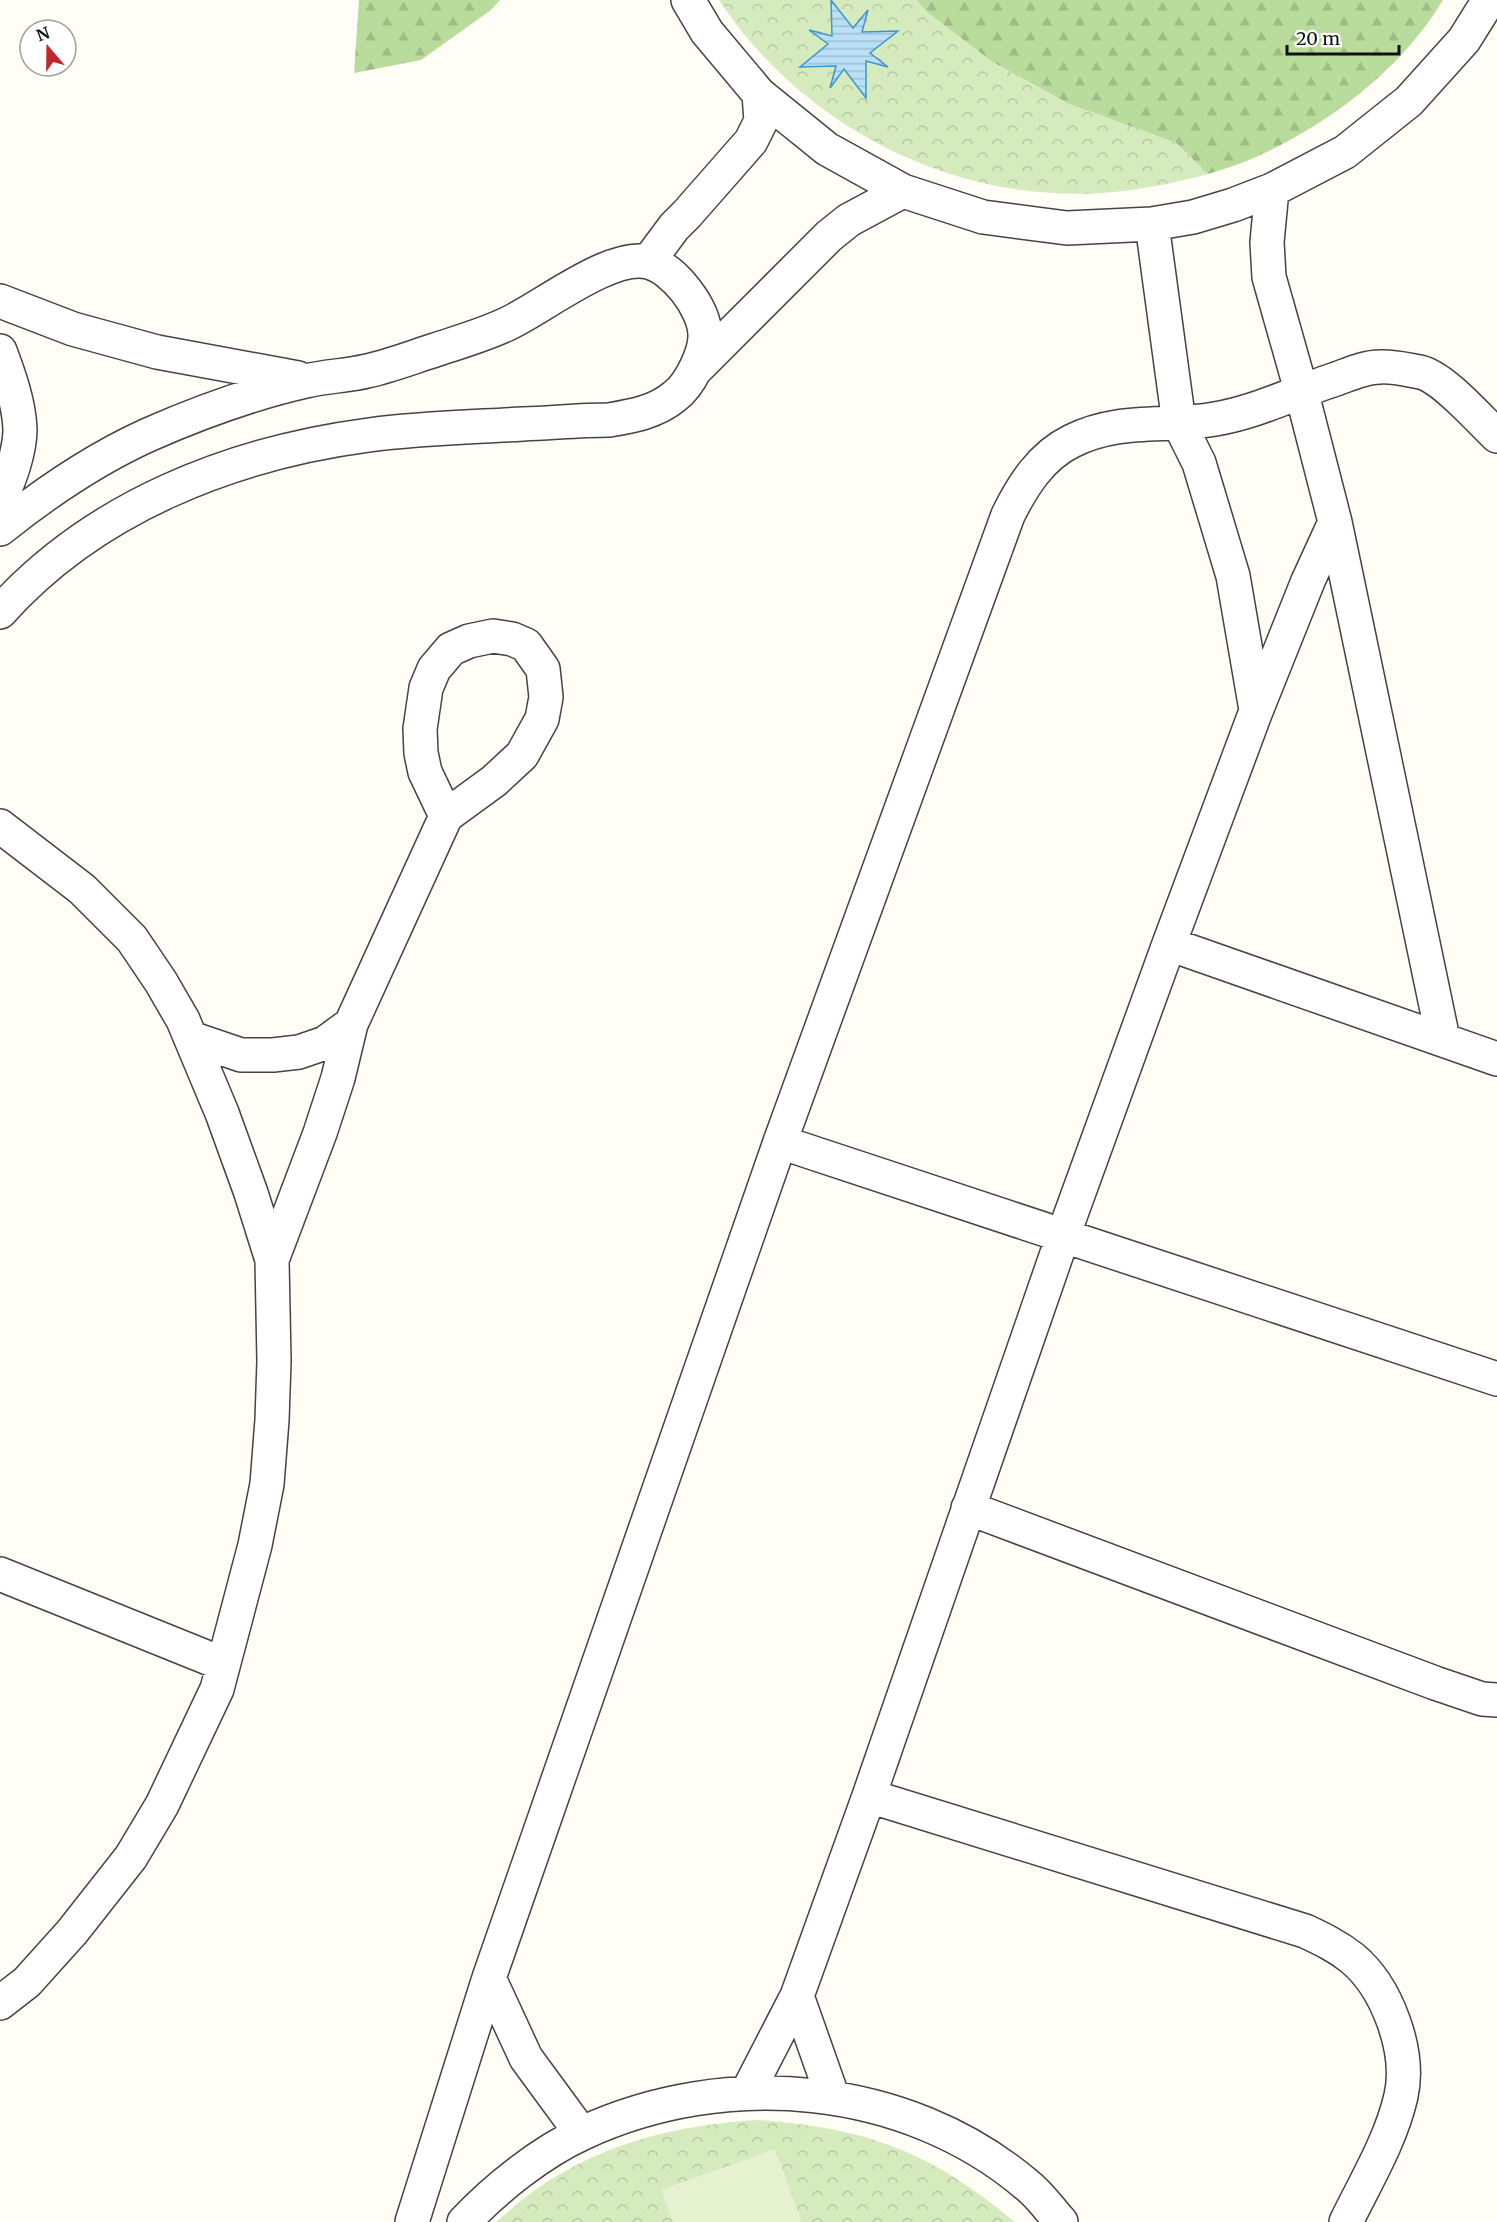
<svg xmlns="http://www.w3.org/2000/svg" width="1497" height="2222" font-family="Merriweather,serif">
<defs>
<pattern id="forest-firs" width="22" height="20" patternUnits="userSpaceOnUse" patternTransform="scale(1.5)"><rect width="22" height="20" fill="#b9dc9c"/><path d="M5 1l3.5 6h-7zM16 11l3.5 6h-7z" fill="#9ebc85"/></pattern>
<pattern id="park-crowns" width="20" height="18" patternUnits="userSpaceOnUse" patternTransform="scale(1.5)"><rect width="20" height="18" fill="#d5ebbd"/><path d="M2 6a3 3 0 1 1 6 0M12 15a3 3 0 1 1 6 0" fill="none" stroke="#b6c8a1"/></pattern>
<pattern id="water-rules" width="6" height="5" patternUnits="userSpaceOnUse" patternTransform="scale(1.5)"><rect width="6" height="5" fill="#b9e0f7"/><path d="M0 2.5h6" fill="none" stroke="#9ebfd3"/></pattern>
</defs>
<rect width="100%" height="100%" fill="#fffdf5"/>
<path fill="url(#forest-firs)" d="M359 0H500L491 10 421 60 354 73Z
M916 0H1443C1401 70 1329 124 1256 157 1241 164 1224 169 1208 174L1176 143 1069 104 992 62 928 13Z"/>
<path fill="url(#park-crowns)" d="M719 0H916L928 13 992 62 1069 104 1176 143 1208 174C1177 182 1146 189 1114 192 960 207 804 129 719 0Z
M759 2120C868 2128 931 2152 1015 2222H496C509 2211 521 2200 535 2190 604 2142 677 2125 759 2120Z"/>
<path fill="#e6f2cf" d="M775 2149 802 2222H673L661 2190Z"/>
<path fill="url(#water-rules)" stroke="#3f96cf" stroke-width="1.5" d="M831 0 853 28 868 10 862 32 898 31 870 53 888 67 866 61V98L844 69 830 88 836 66 800 67 828 44 809 30 832 36Z"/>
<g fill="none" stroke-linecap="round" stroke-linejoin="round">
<g stroke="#444" stroke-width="36">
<path id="minor" d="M688 0 707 32 759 94 827 149 903 191 983 217 1067 228 1152 224 1193 217 1233 205 1272 190 1345 152 1409 101 1464 40 1489 0
M1272 190 1267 242 1269 277 1301 390 1335 522 1443 1039
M1152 224 1179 423 1199 463 1233 576 1256 710
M648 262 674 227 687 214 751 141 761 121 759 94
M0 301 73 329 157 352 298 378
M0 351C9 375 19 403 20 429 20 453 9 480 0 502
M697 368 829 236 849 220 903 191
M0 529C45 493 95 459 148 435 198 413 253 393 306 381 326 376 347 376 367 371 390 366 413 357 435 350 459 342 484 335 507 324 542 308 610 253 648 262 674 268 704 308 705 334 706 352 690 385 675 396 656 412 633 416 609 420 580 420 552 423 523 424 472 427 420 428 369 435 232 453 94 507 0 612
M0 826 82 889 132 939 161 982 183 1020 222 1113 251 1193 272 1260 274 1361 272 1420 267 1484 255 1545 217 1689 162 1805 131 1857 72 1932 27 1982 0 2003
M1169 944 1497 1059
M191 1038 241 1055H273L299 1052 325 1043 351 1024
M780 1142 1497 1379
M272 1260 320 1133 338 1078 351 1024 446 816 494 781 522 755 542 719 546 697 543 669 526 645 512 639 493 636 469 641 451 649 434 669 426 688 420 729 421 753 425 772 446 816
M968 1508 1435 1683 1482 1699 1497 1700
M0 1574 223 1664
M869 1796 1305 1931C1322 1939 1337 1946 1352 1958 1387 1987 1411 2051 1401 2096 1391 2140 1366 2181 1346 2222
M489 1978 526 2058 581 2133
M797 1996 833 2098
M747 2093 797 1996 869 1796 1063 1236 1169 944 1256 711 1308 581 1335 522
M412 2222 489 1978 780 1142 1008 515C1023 485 1041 456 1072 441 1119 417 1166 428 1215 419 1257 412 1296 392 1336 379 1350 374 1365 367 1380 367 1393 366 1408 370 1420 372 1443 377 1479 419 1497 436
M464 2222C495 2189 541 2152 583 2133 725 2067 906 2082 1027 2185 1040 2195 1050 2210 1061 2222"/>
</g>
<use href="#minor" stroke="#fff" stroke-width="33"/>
</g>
<g transform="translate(48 48) rotate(340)"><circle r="28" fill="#ffffff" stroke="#a0a0a0" stroke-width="1.5"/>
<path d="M0-4.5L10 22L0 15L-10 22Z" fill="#c4262e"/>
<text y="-9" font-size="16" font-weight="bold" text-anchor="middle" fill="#111111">N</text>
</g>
<path d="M1287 45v9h112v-9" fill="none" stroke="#111111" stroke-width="3"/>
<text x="1296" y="45" font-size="18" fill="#111111" stroke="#ffffff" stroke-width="4.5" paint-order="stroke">20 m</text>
</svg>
